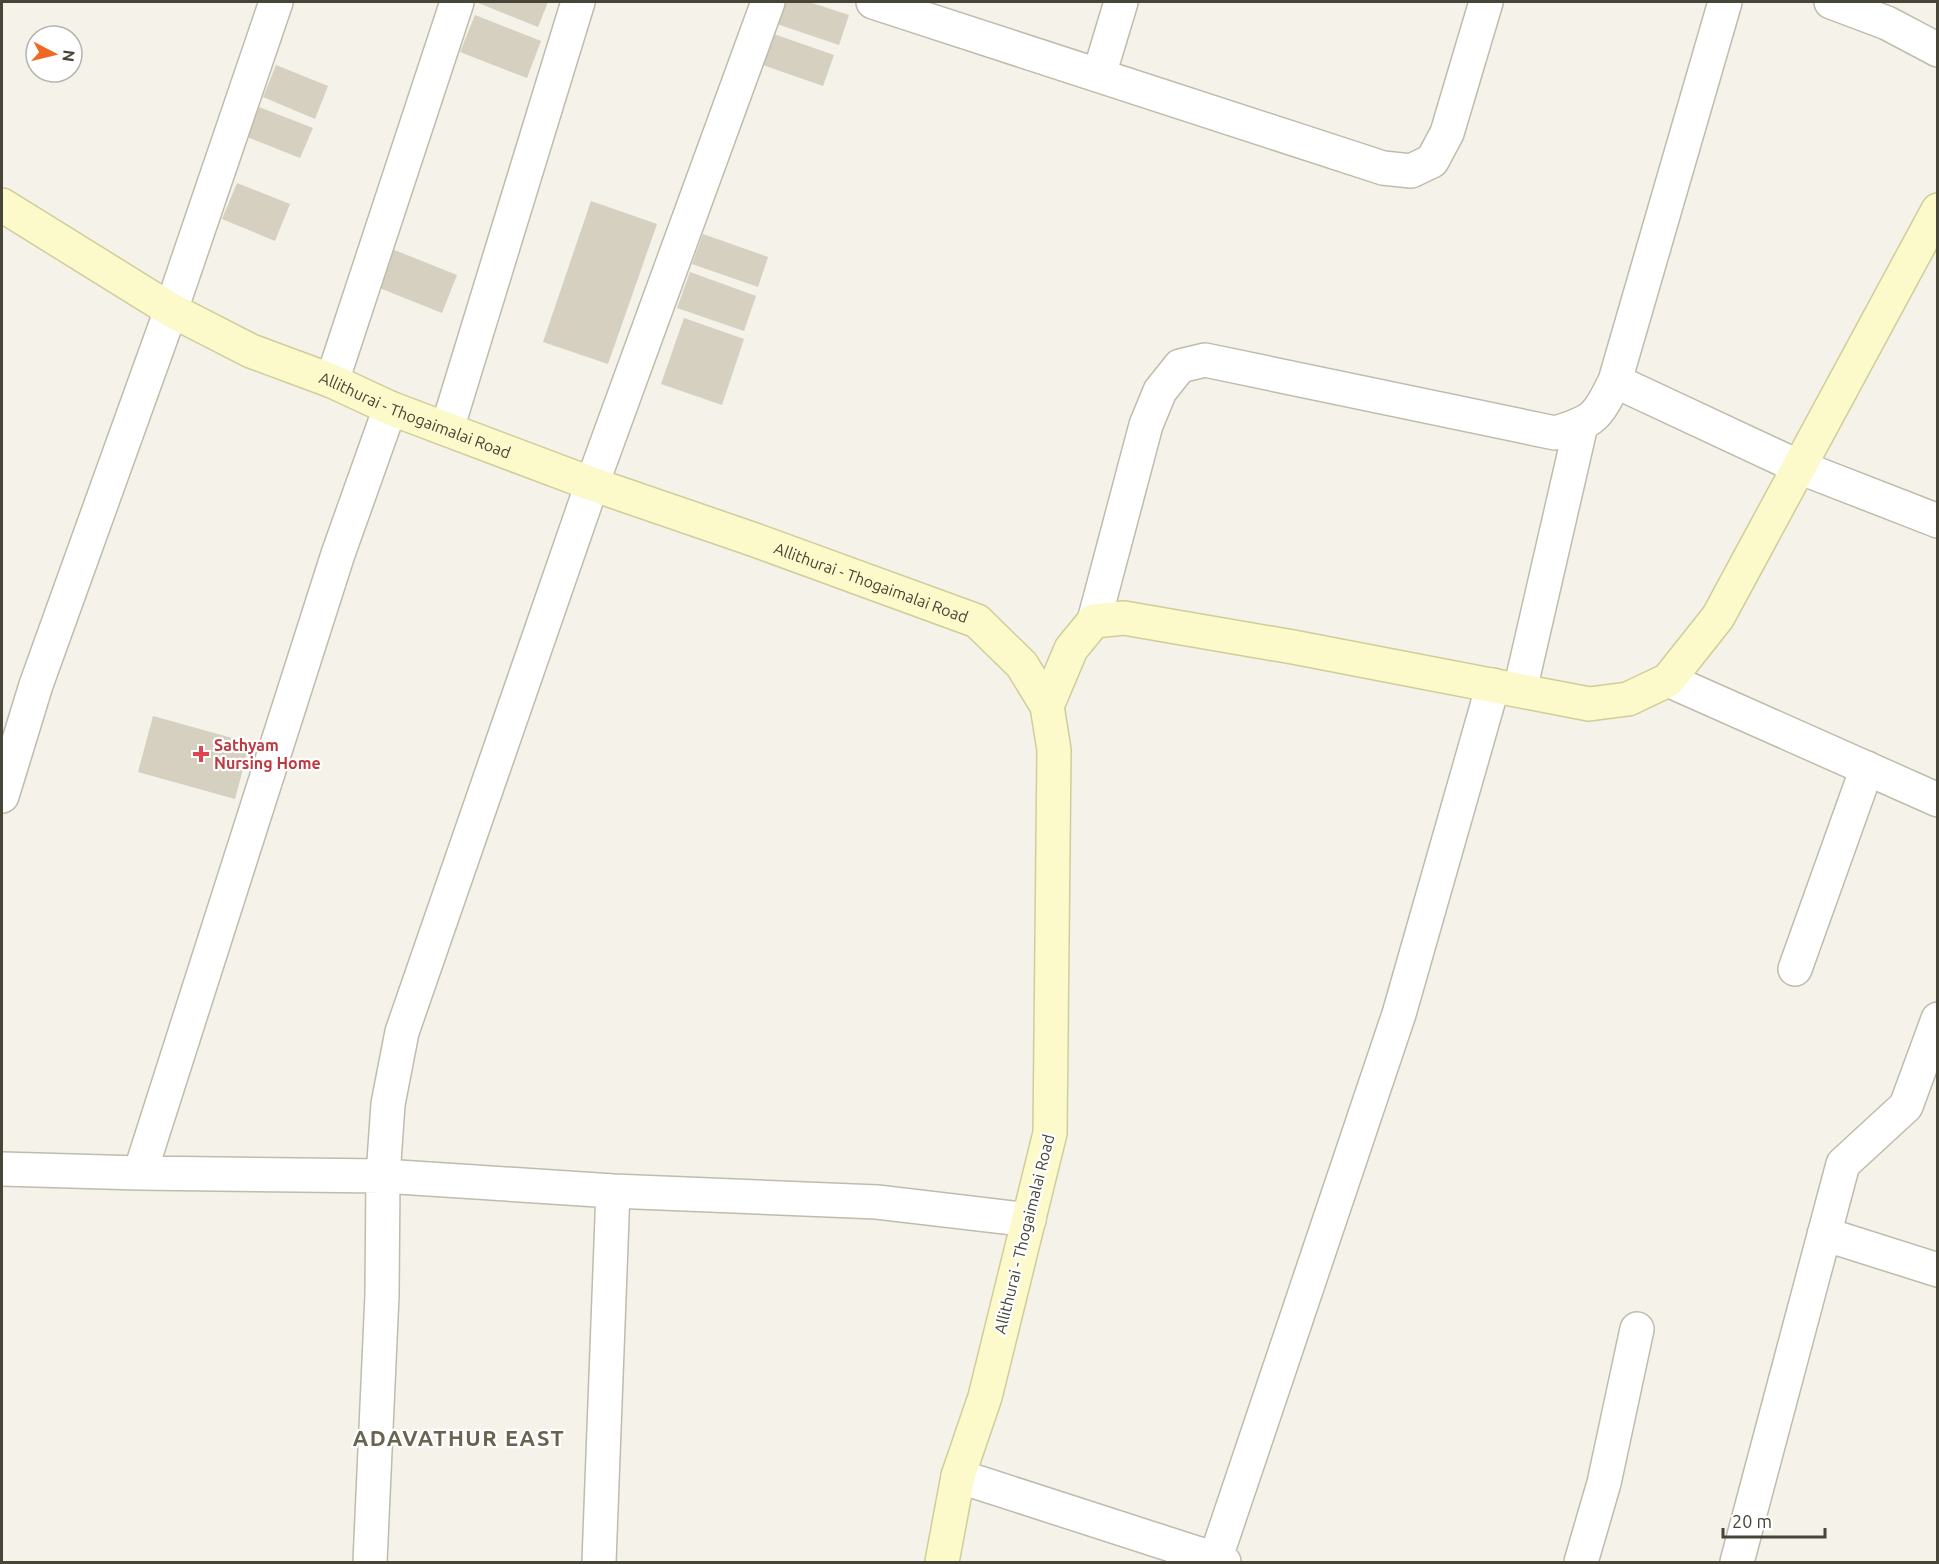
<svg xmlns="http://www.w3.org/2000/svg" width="1939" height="1564" font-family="Ubuntu,sans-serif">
<rect width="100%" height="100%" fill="#f4f2e9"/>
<path fill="#d5d0bf" d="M476 2H548L538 27Z
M778 2H809L849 15 839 45 771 22Z
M475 15 541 41 527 78 460 52Z
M768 32 834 55 823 86 757 63Z
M276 65 328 86 315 119 263 97Z
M259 107 313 128 300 158 247 137Z
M237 183 290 204 275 241 222 219Z
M591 201 657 224 608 364 543 342Z
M703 234 768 257 758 287 692 264Z
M392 249 457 275 442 313 377 287Z
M690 272 756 296 744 331 677 308Z
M684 318 744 339 722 405 661 384Z
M153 716 250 743 235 799 138 772Z"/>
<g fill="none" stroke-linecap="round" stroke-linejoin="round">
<g stroke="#bfbcac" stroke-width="36">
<path id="street" d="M873 2 1383 168 1411 171 1432 161 1447 133 1486 2
M1831 2 1887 23 1938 50
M1099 75 1121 2
M332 381 457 2
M1615 381 1799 467 1938 521
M447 429 578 2
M1094 621 1146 425 1160 391 1180 366 1205 360 1555 433C1595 421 1597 417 1615 381L1725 2
M1668 680 1938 800
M1520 690 1581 425
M2 796 36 685 171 310 276 2
M1795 969 1867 768
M2 1169 140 1173 383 1176 613 1191 877 1202 1029 1220
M140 1173 338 554 390 408
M1824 1234 1938 1270
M958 1476 1224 1562
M1215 1560 1399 1014 1493 685
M370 1562 382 1295 383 1176 388 1104 402 1032 592 484 768 2
M599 1562 613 1191
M1581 1562 1604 1483 1637 1329
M1737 1562 1843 1164 1906 1106 1938 1019"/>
</g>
<g stroke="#d1cd9a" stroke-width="36">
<g id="secondary">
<path id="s1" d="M2 205 171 310 251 351 332 381 390 408 592 484 755 540 977 621 1022 665 1047 706 1054 750 1050 1133 985 1397 958 1476 942 1562"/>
<path d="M1047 706 1071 649 1094 621 1124 618 1293 647 1589 704 1628 699 1668 680 1718 617 1938 210"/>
</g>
</g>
<use href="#street" stroke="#fff" stroke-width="33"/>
<use href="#secondary" stroke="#fcf9ca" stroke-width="33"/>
</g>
<path fill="#e0444e" stroke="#fff" stroke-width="2" d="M198 745h6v6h6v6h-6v6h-6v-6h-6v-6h6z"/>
<g text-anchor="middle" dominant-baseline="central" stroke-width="4.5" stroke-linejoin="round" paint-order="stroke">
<g font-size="16" fill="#474438" stroke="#fff">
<text stroke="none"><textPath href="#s1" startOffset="465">Allithurai - Thogaimalai Road</textPath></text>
<text stroke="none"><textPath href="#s1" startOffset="951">Allithurai - Thogaimalai Road</textPath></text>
<text transform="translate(1024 1234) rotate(-76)">Allithurai - Thogaimalai Road</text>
</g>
<g font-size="16" font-weight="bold" fill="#be3a42" stroke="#fff" text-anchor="start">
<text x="214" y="745">Sathyam<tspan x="214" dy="18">Nursing Home</tspan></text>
</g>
<g font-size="22" font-weight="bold" letter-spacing="1.5" fill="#69644f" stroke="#fff">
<text x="459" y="1437">ADAVATHUR EAST</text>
</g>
</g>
<rect width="1939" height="1564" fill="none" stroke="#474438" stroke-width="6"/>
<g transform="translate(54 54) rotate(97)"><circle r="28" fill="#ffffff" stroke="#b5b4af" stroke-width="1.5"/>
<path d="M0-4.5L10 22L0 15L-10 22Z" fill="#f06924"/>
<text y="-9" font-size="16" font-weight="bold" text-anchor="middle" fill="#474438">N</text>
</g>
<path d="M1723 1528v9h102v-9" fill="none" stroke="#474438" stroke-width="3"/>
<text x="1732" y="1528" font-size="18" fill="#474438" stroke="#ffffff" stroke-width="4.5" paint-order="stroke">20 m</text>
</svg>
